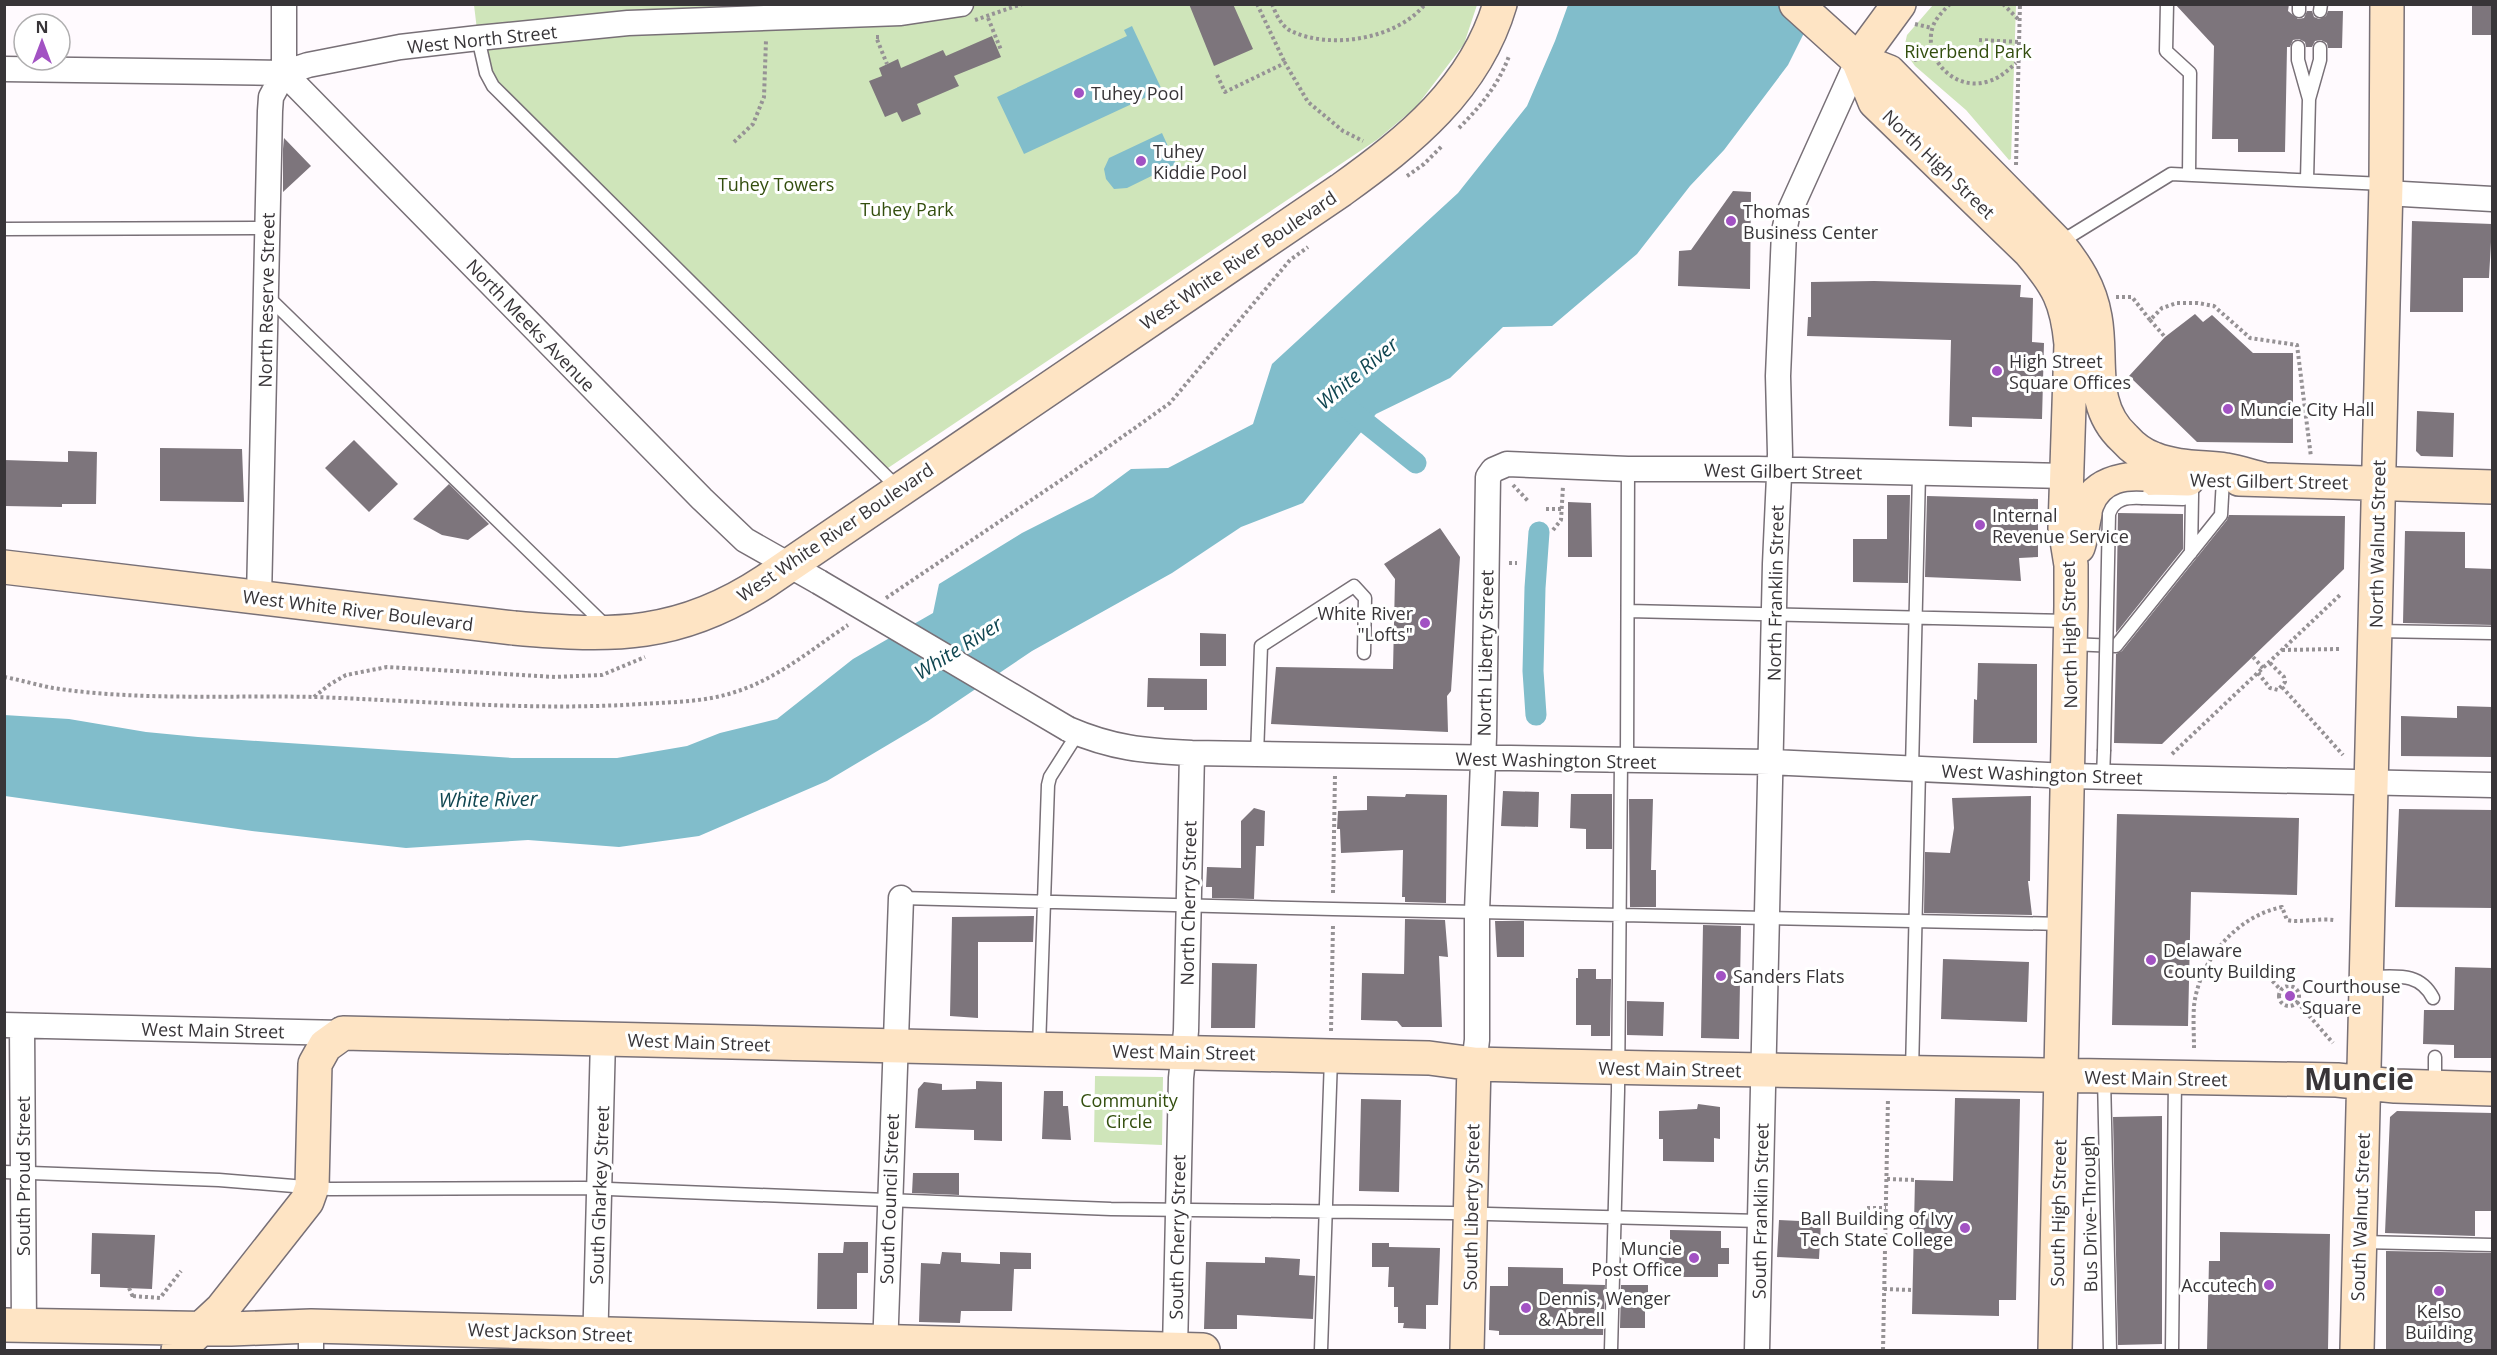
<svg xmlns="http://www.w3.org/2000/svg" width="2497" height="1355" font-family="'Open Sans',sans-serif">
<rect width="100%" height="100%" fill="#fffafe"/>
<path fill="#cfe5ba" d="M474 5H1477L1464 44 1416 107 1378 139 882 472 493 86 478 38Z
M1933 5H2016L2011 159 2009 160 1966 110 1915 66 1907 55 1905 44 1907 35Z
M1095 1076 1163 1077 1162 1145 1094 1142Z"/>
<path fill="#81bdcb" d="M1568 5H1818L1788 65 1724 150 1690 186 1637 254 1552 326 1503 327 1450 378 1376 414 1303 503 1241 527 1172 573 1032 651 928 721 827 781 699 836 619 847 528 840 406 848 252 831 5 796 4 715 69 719 146 732 198 737 512 758H617L687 746 720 733 777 719 853 659 933 613 939 584 1022 533 1093 497 1131 469 1168 468 1253 424 1272 364 1458 193 1527 106 1555 41Z
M1132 26 1162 90 1024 154 997 97 1127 36 1124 30Z
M1162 133 1176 164 1127 188 1114 189 1106 179 1104 169 1109 158Z"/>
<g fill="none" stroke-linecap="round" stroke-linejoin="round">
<path stroke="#81bdcb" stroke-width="21" d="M1346 407 1416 463
M1536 715 1533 671 1535 588 1539 532"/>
</g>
<path fill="#7d757c" d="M1189 4H1233L1253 49 1214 66Z
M2175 4H2289L2288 11 2298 19 2304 18 2307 11H2312L2314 17 2319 19 2326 16 2328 11H2343L2342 48H2328L2327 43 2321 40 2315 41 2312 47H2306L2305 42 2299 39 2293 40 2290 47H2287L2285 152H2238V139H2212L2214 46Z
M2472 4H2493V35H2472Z
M992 36 1001 57 954 76 959 86 917 104 921 114 902 122 897 112 885 117 869 81 882 76 879 68 898 59 901 68 943 50 946 56Z
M284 138 311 166 283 192V149Z
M1733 191 1751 192 1750 289 1678 286 1679 251 1691 250Z
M2412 221 2492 224 2489 278H2463V312H2410Z
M1874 281 2021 285 2020 297 2033 298 2032 342 2044 343 2042 419 1972 417V427L1949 426 1951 340 1807 336 1808 317H1811V282Z
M2195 314 2203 322 2212 315 2253 353H2293V443L2197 442 2129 376 2165 337Z
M2417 411 2454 413 2453 457 2421 456 2416 451Z
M354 440 398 484 369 512 325 468Z
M160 448 242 449 244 502 160 501Z
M68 451 97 452 96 504H62V507L4 506V460L68 462Z
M449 484 489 524 468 540 442 535 413 519Z
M1887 495H1910L1908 583 1853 582V539H1887Z
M1927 496 2038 499V557L2019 558 2021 581 1925 577Z
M1568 502 1591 503 1592 557H1568Z
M2118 513 2183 514V549L2116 633Z
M2229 515 2345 516 2344 569 2162 744 2114 743 2116 654 2122 651 2227 520Z
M1440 528 1460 557 1451 691 1447 696 1448 732 1271 724 1276 667 1393 669 1395 579 1384 564Z
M2405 531 2465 532V568L2493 569V625L2403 623Z
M1200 633 1226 634V666H1200Z
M1978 663 2037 664V743H1973L1974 699 1977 700Z
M1148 678 1207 679V710H1164V707H1147Z
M2457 706 2493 707V757L2401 756V716L2457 718Z
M1503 791 1539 792 1538 827 1501 826Z
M1406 794 1447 795 1446 903 1405 902V897H1402L1403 850 1341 853 1340 829H1337L1338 811 1367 810V796L1405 797Z
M1571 794H1612V849H1586V829L1570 828Z
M2031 796 2030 881H2028L2032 915 1924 913 1925 852 1950 853 1954 828 1952 798Z
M1629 799H1653L1651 870H1656V907H1630Z
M1254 808 1265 811 1264 846H1256L1254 899 1212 898V887H1206L1207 867 1241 868V821Z
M2399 809 2493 810V908L2395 907Z
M2117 814 2299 818 2297 895 2191 892 2188 1026 2112 1025Z
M1034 916 1033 942H978V1018L950 1016 952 917Z
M1405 919 1445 920 1448 957 1439 956 1442 1027H1402L1397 1021 1361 1020 1362 973 1404 974Z
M1495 921H1524V957H1497Z
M1703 925 1741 926 1739 1039 1701 1038Z
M1943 959 2029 962 2027 1022 1941 1019Z
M1212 963 1257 964 1255 1028H1211Z
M2455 967 2493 968V1058H2454V1045L2423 1044 2424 1010H2454Z
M1578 969H1596V979H1611L1610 1036H1591V1025H1576V978H1578Z
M1627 1001 1664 1002 1663 1036 1627 1035Z
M976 1081 1002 1082V1141L974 1140V1130L915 1128 918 1089 924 1082 942 1084V1090L976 1089Z
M1044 1091H1063V1106H1068L1071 1140 1042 1139Z
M1955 1098 2020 1099 2016 1300H1999V1316L1912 1314 1915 1180 1953 1181Z
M1361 1099 1401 1100 1399 1192 1359 1191Z
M1698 1104 1720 1107V1139L1714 1138V1162L1663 1161V1139H1659V1111L1697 1109Z
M2397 1111 2493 1113 2491 1211H2475V1236L2385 1233 2390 1117Z
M2162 1116V1344L2118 1345 2113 1117Z
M913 1173H959V1195L912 1193Z
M1779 1220 1821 1222 1819 1259 1777 1257Z
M1670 1230 1721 1231V1248H1729V1264H1718V1277H1659V1252H1670Z
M2220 1232 2330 1234 2328 1350H2207L2209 1261H2220Z
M92 1233 155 1235 152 1289 100 1287V1274H91Z
M844 1242H868V1273H857V1309H817L818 1253H843Z
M1372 1243H1389V1247L1440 1248 1438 1305H1426V1329L1403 1328 1404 1323H1398V1307H1394V1287H1388L1389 1267H1372Z
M2386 1251 2493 1253V1350H2386Z
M942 1252 961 1253V1262L1000 1264V1252L1031 1253V1269H1014L1012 1311H961L960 1323 919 1322 921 1263 940 1264Z
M1265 1257 1300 1259 1299 1275 1315 1276 1313 1319 1237 1315V1329H1204L1206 1262 1265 1263Z
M1508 1267 1563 1268V1284L1605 1285 1603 1335H1499V1331L1489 1330 1490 1286H1508Z
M1621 1285H1648V1311H1645V1328H1620Z"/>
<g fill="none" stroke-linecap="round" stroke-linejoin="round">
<g stroke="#787077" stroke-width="15">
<path id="lane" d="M2167 4 2166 51 2190 73 2189 175
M2299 4V11
M2320 11 2321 4
M478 38 486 73 493 86 899 489
M2298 47V60L2309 99
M2307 180 2309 99 2320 60V48
M4 229 268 228
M2059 243 2171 174 2384 184
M267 296 607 627
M2143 498 2183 499 2192 496V481
M2191 553 2192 496
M1628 611 2070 621
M2376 631 2492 633
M2071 644 2116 646 2221 515 2223 479
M1257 755 1261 646 1354 586 1365 598 1364 653
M1627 760 1628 469
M1912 769 1919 473
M2103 777 2104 751
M901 898 1333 909 2064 924
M2369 977C2395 977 2419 971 2433 998
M1039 1048 1048 785 1050 777 1078 733
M2435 1057V1086
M1912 1072 1919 770
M2104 1077 2110 1350
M4 1172 219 1180 330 1189 584 1188 1111 1209 1451 1213 1760 1221
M2362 1242 2492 1245
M1321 1350 1331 1058
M1611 1350 1618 1091 1621 760
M2172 1350 2175 1079"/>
</g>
<g stroke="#787077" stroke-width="27">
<path id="street" d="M4 69 284 73 308 65 400 47 478 38 628 23 901 13 961 4
M284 73 702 499 745 540 819 582
M2385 193 2492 199
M259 598 270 111 271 97 284 73V4
M1068 729C1112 748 1144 751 1192 753L1770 762 2069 776 2492 785
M4 1025 343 1033
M22 1026 24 1326
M1474 1064 1477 1040V911L1484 737 1488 477 1493 470 1507 464 1628 469H1758L2066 476
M311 1326V1350
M595 1350 603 1039
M885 1350 901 898
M1175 1350 1181 1078 1186 1031 1192 753
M1757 1350 1775 564 1780 454 1778 376 1784 232 1787 217 1858 60"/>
</g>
<g stroke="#787077" stroke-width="36">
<path id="secondary" d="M1796 4 1858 60 1889 72 2058 244C2076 266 2090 288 2095 317 2103 359 2088 405 2124 438 2132 447 2142 455 2154 459 2176 468 2202 467 2226 470 2238 472 2250 476 2262 479
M1858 60 1875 102 2030 252C2058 285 2067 301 2071 344L2065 528 2071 565V606L2055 1350
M1858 60 1899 4
M2239 479 2492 487
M2078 547C2083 534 2082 518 2088 505 2103 471 2157 479 2188 479
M4 567 514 628C613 637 680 638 766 581L1341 190C1409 141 1475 89 1500 4
M4 1325 231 1329 311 1326 1203 1350
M178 1350 222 1309 307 1201 312 1187 315 1064 325 1046 343 1033 1331 1056 1429 1058 1474 1064 1651 1068 2337 1080 2395 1086 2492 1089
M1467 1350 1474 1064
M2357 1350 2386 184 2387 4"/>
</g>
<path stroke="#969295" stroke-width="4" stroke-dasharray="3 3" stroke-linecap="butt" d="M1257 4 1285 63
M1272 4C1276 14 1281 26 1291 31 1330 50 1398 39 1425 4
M1950 4C1943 11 1936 18 1933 26 1922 58 1954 91 1986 82 1999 79 2007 71 2016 63
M2003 4 2018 19
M988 18 1001 50
M975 20 1022 4
M1915 24 1932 28
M879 37H876L887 64
M1979 40 2020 42
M1914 60 1934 55
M1217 75 1225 92 1285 63 1308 102 1343 131 1363 141
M1459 128C1480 107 1499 84 1509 56
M734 142 753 124 764 97 766 40
M2016 165 2020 4
M1407 176 1424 164 1442 146
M2116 297H2132L2150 320 2162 308 2177 303H2198L2214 306 2250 338 2297 345 2311 457
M2150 320 2165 337
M1513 485 1529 502
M1546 509H1562
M1553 530 1561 520 1563 486
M1509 563H1517
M886 598 1070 474 1170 403 1290 260 1308 247
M2282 650 2339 649
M2253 657 2263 668
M2258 673 2270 688 2278 690 2285 682 2284 677 2269 662
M4 677C21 680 37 685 53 688 138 701 230 695 315 697 424 701 532 711 641 704 672 702 706 702 735 692 777 679 812 649 848 625
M2282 687 2343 755
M314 697 329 685 346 675 387 667 555 677 602 675 645 657
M2172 754 2341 594
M1333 893 1335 775
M2260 968 2281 990
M2279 996a10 10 0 1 1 20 0a10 10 0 1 1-20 0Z
M2297 1002 2333 1043
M1331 1031 1333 925
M2194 1048C2194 1035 2193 1020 2194 1006 2199 960 2237 916 2282 907L2287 920C2298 923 2319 918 2334 920
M1887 1179 1915 1180
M1867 1208H1886
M129 1288 133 1297
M1884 1289 1912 1290
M133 1296 160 1298 181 1271
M1883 1350 1888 1098"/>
<use href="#lane" stroke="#fff" stroke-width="12"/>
<use href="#street" stroke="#fff" stroke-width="24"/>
<use href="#secondary" stroke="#fee4c4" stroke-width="33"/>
<g stroke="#787077" stroke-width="15" stroke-linecap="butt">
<path id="lane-bridge" d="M2104 751 2109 514C2114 498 2128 497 2143 498"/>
</g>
<g stroke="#787077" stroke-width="27" stroke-linecap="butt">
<path id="street-bridge" d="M819 582 1068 729"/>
</g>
<use href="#lane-bridge" stroke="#fff" stroke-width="12"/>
<use href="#street-bridge" stroke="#fff" stroke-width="24"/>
</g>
<g fill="#a252c3" stroke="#fff" stroke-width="2">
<circle cx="1079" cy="93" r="6"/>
<circle cx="1141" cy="161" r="6"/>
<circle cx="1731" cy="221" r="6"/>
<circle cx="1997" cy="371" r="6"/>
<circle cx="2228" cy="409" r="6"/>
<circle cx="1980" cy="525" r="6"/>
<circle cx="1425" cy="623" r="6"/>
<circle cx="2151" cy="960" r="6"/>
<circle cx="1721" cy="976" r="6"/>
<circle cx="2290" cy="996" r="6"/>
<circle cx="1965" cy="1228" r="6"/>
<circle cx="1694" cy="1258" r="6"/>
<circle cx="2269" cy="1285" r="6"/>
<circle cx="2439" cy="1291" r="6"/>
<circle cx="1526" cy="1308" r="6"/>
</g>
<g text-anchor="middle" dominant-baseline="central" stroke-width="6" stroke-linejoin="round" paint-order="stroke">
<g font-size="18" fill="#383538" stroke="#fff">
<text transform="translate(482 39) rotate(-6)">West North Street</text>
<text transform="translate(1939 164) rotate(44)">North High Street</text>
<text transform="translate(1238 260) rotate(-34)">West White River Boulevard</text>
<text transform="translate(266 300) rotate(-89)">North Reserve Street</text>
<text transform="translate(531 325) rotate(46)">North Meeks Avenue</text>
<text transform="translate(1783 471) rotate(1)">West Gilbert Street</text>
<text transform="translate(2269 481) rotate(1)">West Gilbert Street</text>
<text transform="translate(835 532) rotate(-34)">West White River Boulevard</text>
<text transform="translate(2377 544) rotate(-89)">North Walnut Street</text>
<text transform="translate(1775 593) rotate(-89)">North Franklin Street</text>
<text transform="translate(358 610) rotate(7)">West White River Boulevard</text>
<text transform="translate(2069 635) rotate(-91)">North High Street</text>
<text transform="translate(1485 653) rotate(-89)">North Liberty Street</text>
<text transform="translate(1556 760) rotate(1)">West Washington Street</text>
<text transform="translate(2042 774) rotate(2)">West Washington Street</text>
<text transform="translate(1188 903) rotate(-89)">North Cherry Street</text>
<text transform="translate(213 1030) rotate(1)">West Main Street</text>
<text transform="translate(699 1042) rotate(2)">West Main Street</text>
<text transform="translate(1184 1052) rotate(1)">West Main Street</text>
<text transform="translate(1670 1069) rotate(1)">West Main Street</text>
<text transform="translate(2156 1078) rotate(1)">West Main Street</text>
<text transform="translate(23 1176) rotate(-90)">South Proud Street</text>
<text transform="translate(599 1195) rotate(-88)">South Gharkey Street</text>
<text transform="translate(889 1199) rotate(-88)">South Council Street</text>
<text transform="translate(1471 1207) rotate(-89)">South Liberty Street</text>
<text transform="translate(1760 1211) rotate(-89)">South Franklin Street</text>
<text transform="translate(2058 1213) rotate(-89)">South High Street</text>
<text transform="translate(2089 1214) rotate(-91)">Bus Drive-Through</text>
<text transform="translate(2360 1217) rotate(-88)">South Walnut Street</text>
<text transform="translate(1177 1237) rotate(-89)">South Cherry Street</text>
<text transform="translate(550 1332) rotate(2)">West Jackson Street</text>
</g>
<g font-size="18" fill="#334e0e" stroke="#fff">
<text x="1968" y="51">Riverbend Park</text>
<text x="776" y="184">Tuhey Towers</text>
<text x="907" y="209">Tuhey Park</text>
<text x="1129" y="1100">Community<tspan x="1129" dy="21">Circle</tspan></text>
</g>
<g font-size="18" fill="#383538" stroke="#fff" text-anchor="start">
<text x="1091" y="93">Tuhey Pool</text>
<text x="1153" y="151">Tuhey<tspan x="1153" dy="21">Kiddie Pool</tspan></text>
<text x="1743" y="211">Thomas<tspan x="1743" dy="21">Business Center</tspan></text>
<text x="2009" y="361">High Street<tspan x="2009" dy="21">Square Offices</tspan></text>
<text x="2240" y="409">Muncie City Hall</text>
<text x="1992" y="515">Internal<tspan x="1992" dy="21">Revenue Service</tspan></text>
<text x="1413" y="613" text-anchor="end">White River<tspan x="1413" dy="21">"Lofts"</tspan></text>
<text x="2163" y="950">Delaware<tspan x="2163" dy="21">County Building</tspan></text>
<text x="1733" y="976">Sanders Flats</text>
<text x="2302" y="986">Courthouse<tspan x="2302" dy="21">Square</tspan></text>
<text x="1953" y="1218" text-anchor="end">Ball Building of Ivy<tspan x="1953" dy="21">Tech State College</tspan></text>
<text x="1682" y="1248" text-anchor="end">Muncie<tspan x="1682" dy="21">Post Office</tspan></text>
<text x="2257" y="1285" text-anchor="end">Accutech</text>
<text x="1538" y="1298">Dennis, Wenger<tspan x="1538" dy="21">&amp; Abrell</tspan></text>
<text x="2439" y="1311" text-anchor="middle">Kelso<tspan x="2439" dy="21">Building</tspan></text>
</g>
<g font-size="20" font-style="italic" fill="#104651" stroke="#fff">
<text transform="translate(1357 373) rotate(-40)">White River</text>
<text transform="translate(958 648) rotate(-32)">White River</text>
<text transform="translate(488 799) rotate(-1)">White River</text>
</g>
<g font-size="30" font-weight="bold" fill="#383538" stroke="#fff">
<text x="2359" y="1078">Muncie</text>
</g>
</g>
<rect width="2497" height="1355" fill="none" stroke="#383538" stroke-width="12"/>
<g transform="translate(42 42)"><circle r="28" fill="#ffffff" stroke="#afaeaf" stroke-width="1.5"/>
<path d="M0-4.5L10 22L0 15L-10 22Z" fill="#a252c3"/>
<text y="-9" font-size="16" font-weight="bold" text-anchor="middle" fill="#383538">N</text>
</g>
</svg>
